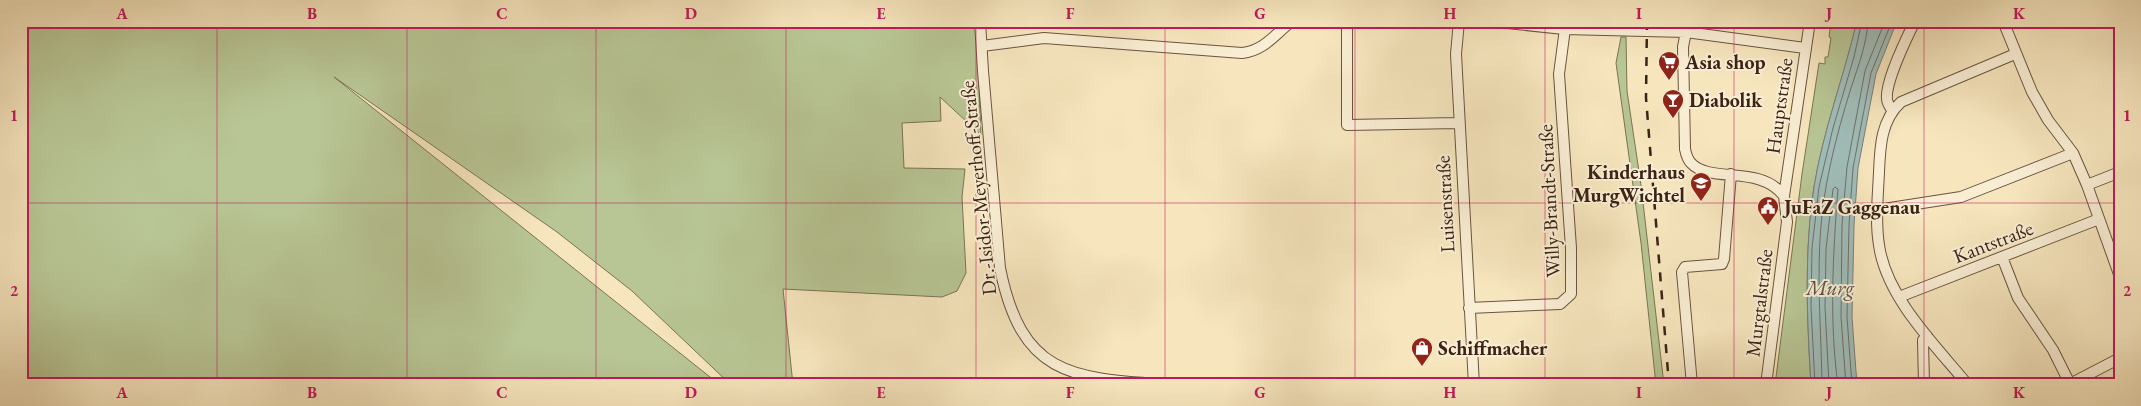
<svg xmlns="http://www.w3.org/2000/svg" width="2141" height="406" font-family="'EB Garamond',serif">
<rect width="100%" height="100%" fill="#f6e5bd"/>
<filter id="stains"><feTurbulence type="fractalNoise" baseFrequency=".004" numOctaves="4"/><feColorMatrix values="0 0 0 0 .2 0 0 0 0 .09 0 0 0 0 .02 0 0 0 .5 -.17"/></filter>
<radialGradient id="worn" r=".72"><stop offset=".6" stop-color="#630" stop-opacity="0"/><stop offset="1" stop-color="#630" stop-opacity=".3"/></radialGradient>
<path fill="#b8c594" stroke="#7a7454" d="M21 21H975L977 41 981 135 940 97 941 121 902 123 904 168 965 169 962 197 966 273 957 291 942 297 783 289 793 385H731L632 291 557 232 334 77 720 385H21Z
M1831 21H1857C1844 77 1823 131 1814 187 1804 253 1807 319 1811 385H1775L1802 174 1819 63 1825 64V57H1828L1831 38 1829 37Z
M1621 37H1626L1627 91 1641 185 1664 385H1656L1641 243 1616 63Z"/>
<path fill="#a0bdba" stroke="#787f78" d="M1857 21H1897L1876 74 1858 168 1854 225 1852 317 1857 385H1811C1807 319 1804 253 1814 187 1823 131 1844 76 1857 21Z"/>
<g fill="none" stroke-linecap="round" stroke-linejoin="round">
<path stroke="#6e7068" stroke-width="1" d="M1815 385 1811 307 1812 248 1819 187 1833 128 1854 57 1862 21
M1822 385C1821 318 1814 254 1826 187 1832 153 1841 120 1851 88 1858 67 1867 43 1868 21
M1829 385 1825 307 1826 249 1833 189 1835 187 1838 189C1833 253 1829 321 1838 385
M1846 385 1841 317 1842 225 1847 167 1865 71 1885 21
M1852 385 1847 317 1849 225 1853 168 1871 73 1892 21"/>
<g stroke="#6a543f" stroke-width="12">
<path id="minor" d="M980 21 983 71 1000 268C1022 378 1073 378 1171 385
M1347 21V125L1458 123
M1459 21 1456 54 1474 385
M1487 21 1564 29 1686 32 1805 48
M1688 21 1683 47 1685 149C1686 154 1687 159 1691 163 1710 184 1760 164 1784 196
M2003 21 2032 92 2048 120 2073 153 2087 185 2120 277
M982 46 1044 38 1242 53C1264 51 1275 34 1292 21
M1892 110C1890 107 1887 103 1887 99 1885 83 1907 37 1915 21
M2087 185 2120 172
M1877 210 1961 197 2073 153
M2002 257 2018 298 2053 350 2070 384
M1899 297 2099 219
M1469 308 1560 304 1571 294V248L1559 74 1566 21
M1692 385 1682 272 1685 267 1722 264 1724 259 1731 174
M1766 385 1787 222 1784 196 1810 21
M1924 385 1923 340 1927 336
M1968 385C1935 345 1886 297 1879 245 1875 221 1878 196 1879 172 1880 147 1881 120 1901 102L2015 54
M2068 385 2120 358"/>
</g>
<use href="#minor" stroke="#f9eed4" stroke-width="10"/>
<path stroke="#3c2315" stroke-width="2.5" stroke-dasharray="9 9" stroke-linecap="butt" d="M1647 21 1646 98 1669 385"/>
</g>
<path fill="none" stroke="#c2185b" stroke-width="1" stroke-opacity="0.55" d="M217 21V385M407 21V385M596 21V385M786 21V385M976 21V385M1165 21V385M1355 21V385M1545 21V385M1734 21V385M1924 21V385M21 203H2120"/>
<defs>
<g id="supermarket-pin" transform="scale(1.125)"><path d="M0 17L-7.5 6A9.5 9.5 0 1 1 7.5 6Z" fill="#8f2418" stroke="#f9eed4"/><path d="M-6-5.5h2.5l.6 2H6L4.5 2H-2.5L-4.4-4H-6ZM-1.5 3.2a1.3 1.3 0 1 0 .1 0ZM3 3.2a1.3 1.3 0 1 0 .1 0Z" fill="#fff"/></g>
<g id="bar-pin" transform="scale(1.125)"><path d="M0 17L-7.5 6A9.5 9.5 0 1 1 7.5 6Z" fill="#8f2418" stroke="#f9eed4"/><path d="M-6-5H6L.8 .8V4.5H3.5V6h-7V4.5H-.8V.8Z" fill="#fff"/></g>
<g id="school-pin" transform="scale(1.125)"><path d="M0 17L-7.5 6A9.5 9.5 0 1 1 7.5 6Z" fill="#8f2418" stroke="#f9eed4"/><path d="M0-5L7-2L0 1L-7-2ZM-4 1L0 2.5L4 1V4Q0 6-4 4Z" fill="#fff"/></g>
<g id="civic-pin" transform="scale(1.125)"><path d="M0 17L-7.5 6A9.5 9.5 0 1 1 7.5 6Z" fill="#8f2418" stroke="#f9eed4"/><path d="M-.6-6.5H3V-4.5H.6V-3L4-1V1h2V6H-6V1h2V-1L-.6-3ZM-1.2 2.5V6h2.4V2.5Z" fill="#fff"/></g>
<g id="shop-pin" transform="scale(1.125)"><path d="M0 17L-7.5 6A9.5 9.5 0 1 1 7.5 6Z" fill="#8f2418" stroke="#f9eed4"/><path d="M-5-2.5h2.3a2.7 3.5 0 0 1 5.4 0H5L5.5 6h-11ZM-1.5-2.5h3a1.5 2.3 0 0 0-3 0Z" fill="#fff"/></g>
</defs>
<g fill-rule="evenodd">
<use href="#supermarket-pin" x="1669" y="62"/>
<use href="#bar-pin" x="1673" y="100"/>
<use href="#school-pin" x="1701" y="183"/>
<use href="#civic-pin" x="1768" y="207"/>
<use href="#shop-pin" x="1422" y="348"/>
</g>
<g text-anchor="middle" dominant-baseline="central" stroke-width="4" stroke-linejoin="round" paint-order="stroke">
<g font-size="20" font-weight="bold" fill="#3c2315" stroke="#f9eed4" text-anchor="start">
<text x="1685" y="62">Asia shop</text>
<text x="1689" y="100">Diabolik</text>
<text x="1685" y="172" text-anchor="end">Kinderhaus<tspan x="1685" dy="23">MurgWichtel</tspan></text>
<text x="1784" y="207">JuFaZ Gaggenau</text>
<text x="1438" y="348">Schiffmacher</text>
</g>
<g font-size="20" fill="#3c2315" stroke="#f9eed4">
<text transform="translate(1779 106) rotate(-82)">Hauptstraße</text>
<text transform="translate(978 188) rotate(-96)">Dr.-Isidor-Meyerhoff-Straße</text>
<text transform="translate(1549 201) rotate(-93)">Willy-Brandt-Straße</text>
<text transform="translate(1445 204) rotate(-93)">Luisenstraße</text>
<text transform="translate(1993 242) rotate(-21)">Kantstraße</text>
<text transform="translate(1759 303) rotate(-83)">Murgtalstraße</text>
</g>
<g font-size="21" font-style="italic" fill="#5a5147" stroke="#f9eed4">
<text x="1830" y="287">Murg</text>
</g>
</g>
<rect width="2141" height="406" fill="none" stroke="#f6e5bd" stroke-width="55"/>
<rect x="28" y="28" width="2086" height="350" fill="none" stroke="#c2185b" stroke-width="2"/>
<g font-size="16" text-anchor="middle" font-weight="bold" fill="#c2185b">
<text x="122" y="19">A</text>
<text x="312" y="19">B</text>
<text x="502" y="19">C</text>
<text x="691" y="19">D</text>
<text x="881" y="19">E</text>
<text x="1070" y="19">F</text>
<text x="1260" y="19">G</text>
<text x="1450" y="19">H</text>
<text x="1639" y="19">I</text>
<text x="1829" y="19">J</text>
<text x="2019" y="19">K</text>
<text x="14" y="121">1</text>
<text x="2127" y="121">1</text>
<text x="14" y="296">2</text>
<text x="2127" y="296">2</text>
<text x="122" y="398">A</text>
<text x="312" y="398">B</text>
<text x="502" y="398">C</text>
<text x="691" y="398">D</text>
<text x="881" y="398">E</text>
<text x="1070" y="398">F</text>
<text x="1260" y="398">G</text>
<text x="1450" y="398">H</text>
<text x="1639" y="398">I</text>
<text x="1829" y="398">J</text>
<text x="2019" y="398">K</text>
</g>
<rect width="100%" height="100%" filter="url(#stains)"/>
<rect width="100%" height="100%" fill="url(#worn)"/>
</svg>
